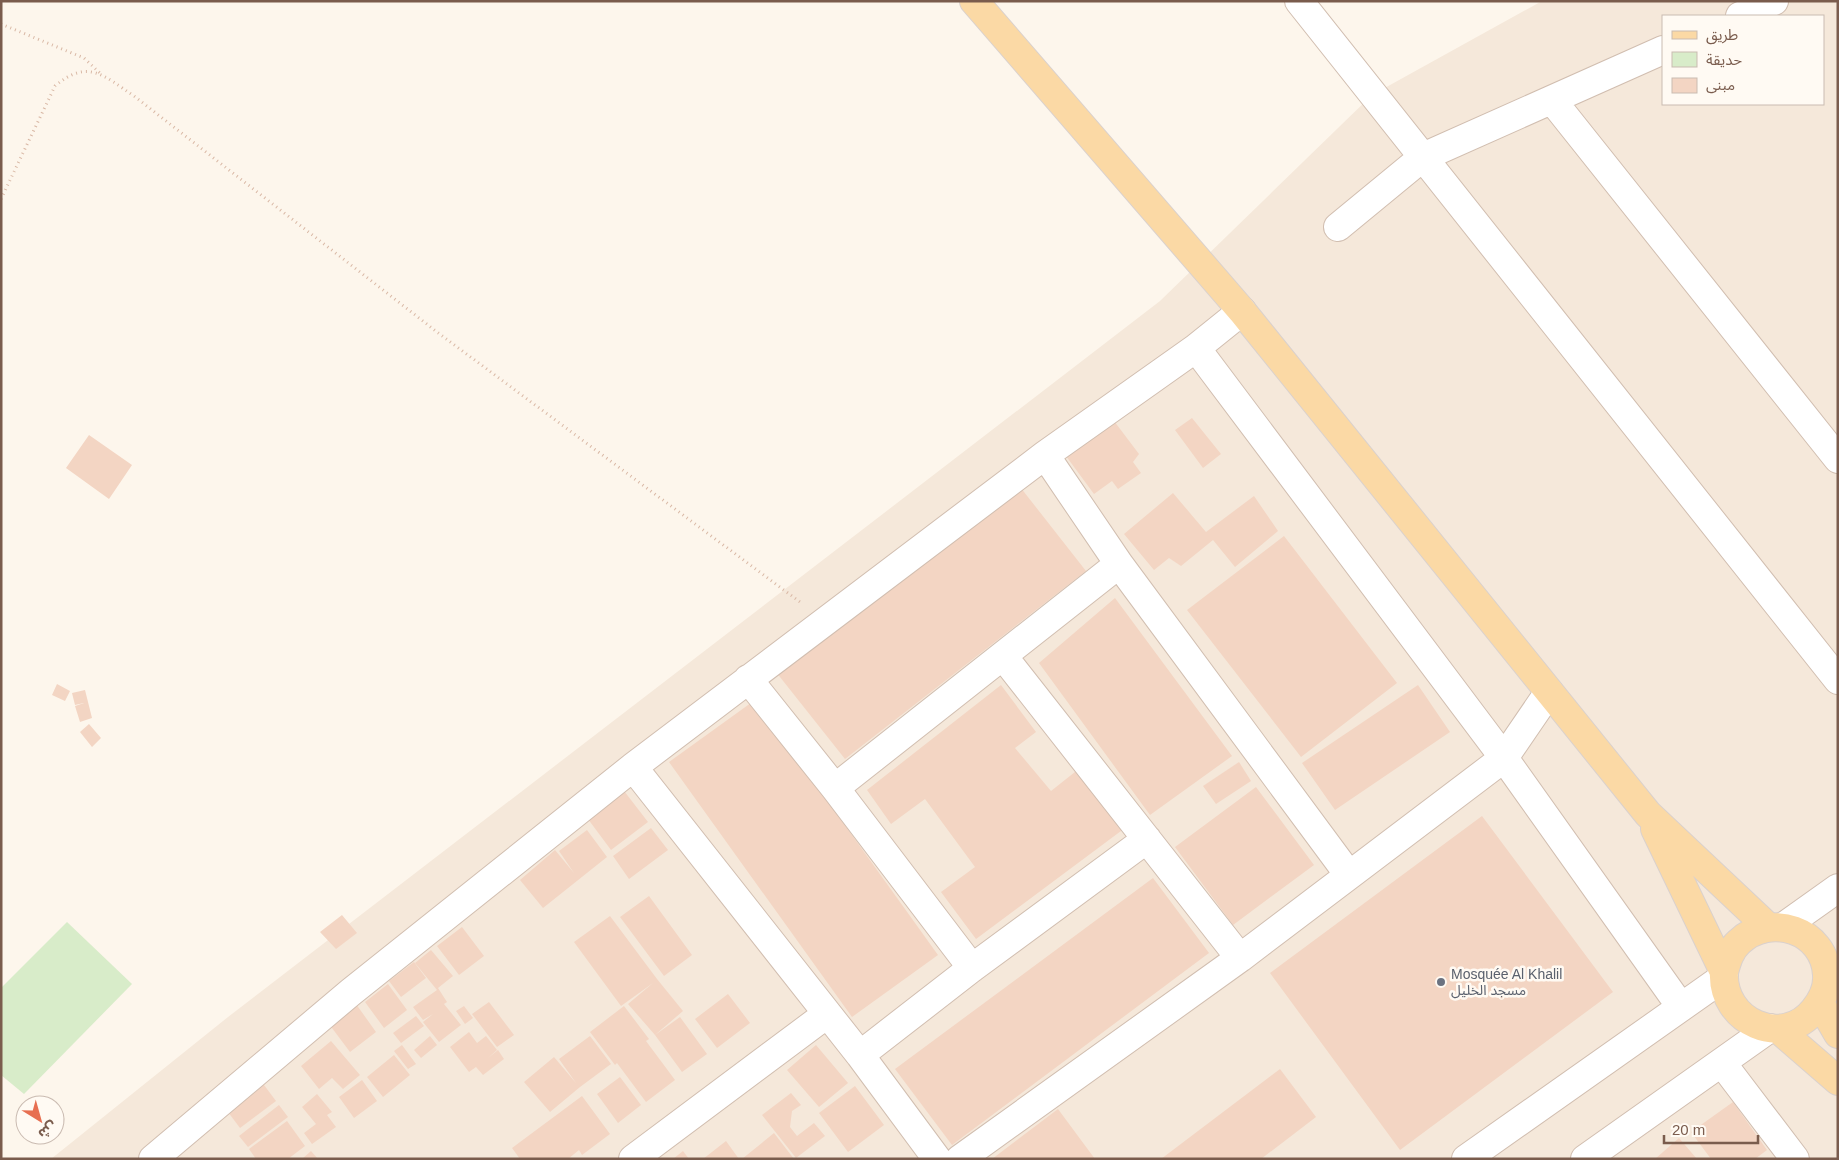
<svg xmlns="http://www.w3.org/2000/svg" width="1839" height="1160" font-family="Arial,'Noto Sans Arabic',sans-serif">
<rect width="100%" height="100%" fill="#fdf6ec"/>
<path fill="#f5e8da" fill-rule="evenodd" d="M1542 1H1838V1159H51L228 1017 1160 301 1372 95ZM1663 16H1823V104H1663Z"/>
<path fill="#d8ecc9" d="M67 922 132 984 24 1094 1 1075V988Z"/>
<path fill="#f3d5c3" d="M1111 417 1139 454 1133 462 1141 473 1118 489 1112 481 1094 494 1063 452Z
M1192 418 1221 454 1203 468 1175 430Z
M89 435 132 465 109 499 66 468Z
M1017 483 1086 571 845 759 776 672Z
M1173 493 1206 532 1254 496 1278 531 1235 567 1213 540 1181 566 1169 558 1154 570 1124 534Z
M1284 536 1397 683 1301 757 1187 610Z
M1115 598 1232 756 1150 815 1039 663Z
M57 684 70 691 65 701 52 695Z
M1001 685 1036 732 1015 748 1051 791 1080 768 1125 828 976 939 941 892 975 867 925 799 891 824 867 790Z
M1418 685 1450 732 1335 810 1302 763Z
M85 690 92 718 80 722 75 706 84 703 75 705 72 693Z
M755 700 938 955 852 1017 669 762Z
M89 724 101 738 92 747 80 732Z
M1239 762 1251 781 1216 804 1203 786Z
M621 787 648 822 611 850 585 815Z
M1256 787 1314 865 1233 925 1175 847Z
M1482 816 1613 992 1400 1150 1270 973Z
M651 828 668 850 629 879 613 856Z
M587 830 607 857 543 908 520 880 555 850 574 873 559 851Z
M1153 878 1209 953 952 1145 895 1069Z
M649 896 692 955 664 976 620 917Z
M342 915 357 933 336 949 320 932Z
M610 916 657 979 683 1011 655 1035 628 1004 653 983 621 1006 574 942Z
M462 927 484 956 459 975 437 946Z
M431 950 453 976 438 988 447 1002 444 1004 461 1025 439 1042 423 1022 433 1014 423 1020 413 1007 437 990 415 963Z
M414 962 426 978 401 997 389 981Z
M388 984 407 1010 384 1028 365 1002Z
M728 994 750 1023 717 1048 695 1019Z
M489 1002 514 1035 497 1047 472 1014Z
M356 1004 376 1032 350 1052 329 1024Z
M464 1006 473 1018 465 1024 456 1011Z
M624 1006 649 1039 646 1041 675 1080 646 1102 617 1063 615 1065 590 1032Z
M416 1016 424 1026 401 1043 393 1033Z
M680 1017 707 1054 682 1072 655 1035Z
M469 1032 477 1043 486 1036 497 1050 488 1058 498 1050 504 1059 483 1075 476 1067 469 1072 450 1047Z
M430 1036 437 1045 421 1058 414 1050Z
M590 1036 611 1064 580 1087 550 1112 524 1082 554 1057 576 1083 559 1059Z
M331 1041 360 1075 343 1089 332 1078 319 1089 301 1066Z
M402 1045 416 1064 408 1069 394 1051Z
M816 1045 848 1083 819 1107 787 1070Z
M394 1055 410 1075 383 1097 367 1077Z
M1280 1069 1316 1117 1261 1159H1161Z
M620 1077 641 1105 618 1123 597 1094Z
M362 1080 377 1101 354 1118 339 1097Z
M261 1081 276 1101 240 1128 225 1108Z
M855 1086 884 1125 848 1152 819 1113Z
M791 1093 801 1105 792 1111 790 1127 797 1136 814 1123 825 1136 796 1158 762 1115Z
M317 1094 332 1112 327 1115 336 1127 312 1144 304 1133 316 1124 302 1107Z
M582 1096 610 1134 582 1155 579 1150 568 1159H520L512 1148Z
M1733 1102 1767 1150 1755 1159H1711L1691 1132Z
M279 1105 288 1117 248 1147 239 1136Z
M1058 1109 1095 1159H992Z
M287 1121 305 1146 288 1159H256L249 1149Z
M774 1133 794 1159H742Z
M1679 1138 1697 1159H1655Z
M726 1141 739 1159H703Z
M311 1151 318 1159H302Z
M683 1151 689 1159H673Z"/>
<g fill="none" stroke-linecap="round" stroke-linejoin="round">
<g stroke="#d1beb0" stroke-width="30">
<path id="minor" d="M1299 1 1838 680
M1740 16 1774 1
M1552 100 1838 459
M1338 227 1423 157 1663 50
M1196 348 1242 311
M1045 455 1119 564 1349 875
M1003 656 1240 958
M748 679 835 788 972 968
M633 767 860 1055 937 1159
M835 788 1119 564
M1783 927 1838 888
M860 1055 972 968 1147 839
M1722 1063 1795 1159
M153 1159 351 992 633 767 1045 455 1196 348 1504 758 1681 1007
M633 1159 827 1014
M960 1159 1240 958 1504 758 1549 692
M1466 1159 1724 977
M1585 1159 1770 1028"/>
</g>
<g stroke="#dad1cd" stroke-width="30">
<path id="major" d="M974 1 1242 311 1648 814 1768 927
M1655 829 1724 972C1721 1022 1783 1049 1814 1010 1823 999 1828 988 1827 975 1825 930 1770 912 1739 942 1730 950 1727 961 1724 972
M1820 1003 1838 1034
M1778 1029 1838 1081"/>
</g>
<path stroke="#d9b8a5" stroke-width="3" stroke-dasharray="1 4" stroke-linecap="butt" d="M1 24 84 58 102 75
M1 199 55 86C88 58 104 76 134 96L437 332 800 602"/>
<use href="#minor" stroke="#fff" stroke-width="28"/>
<use href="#major" stroke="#fbd9a5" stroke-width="28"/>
</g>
<circle fill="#6b7280" stroke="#fffaf3" stroke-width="2" cx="1441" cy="982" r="5"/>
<g text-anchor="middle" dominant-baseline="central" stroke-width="5" stroke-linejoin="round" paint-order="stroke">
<g font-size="14" fill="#5b616d" stroke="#fffaf3" text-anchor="start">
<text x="1451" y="974">Mosquée Al Khalil<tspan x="1451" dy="16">مسجد الخليل</tspan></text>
</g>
</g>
<rect width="1839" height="1160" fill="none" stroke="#7a5c4d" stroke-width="5"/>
<rect x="1662" y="15" width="162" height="90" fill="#fffaf3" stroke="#cabbb1"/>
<rect x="1672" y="31" width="25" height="8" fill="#fbd9a5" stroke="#cabbb1"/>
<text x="1706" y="40" font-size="15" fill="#7a5c4d">طريق</text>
<rect x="1672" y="52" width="25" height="15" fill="#d8ecc9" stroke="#cabbb1"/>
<text x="1706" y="65" font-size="15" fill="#7a5c4d">حديقة</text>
<rect x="1672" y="78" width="25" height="15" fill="#f3d5c3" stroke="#cabbb1"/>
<text x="1706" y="90" font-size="15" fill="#7a5c4d">مبنى</text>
<g transform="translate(40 1120) rotate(143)"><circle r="24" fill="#fffaf3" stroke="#cabbb1"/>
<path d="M0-4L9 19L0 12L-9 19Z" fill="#e76f51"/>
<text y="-8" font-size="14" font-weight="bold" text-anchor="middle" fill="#7a5c4d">ش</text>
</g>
<path d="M1664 1135v8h94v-8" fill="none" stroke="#7a5c4d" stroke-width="2.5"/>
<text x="1672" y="1135" font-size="15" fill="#7a5c4d" stroke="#fffaf3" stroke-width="4" paint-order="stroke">20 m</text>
</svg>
